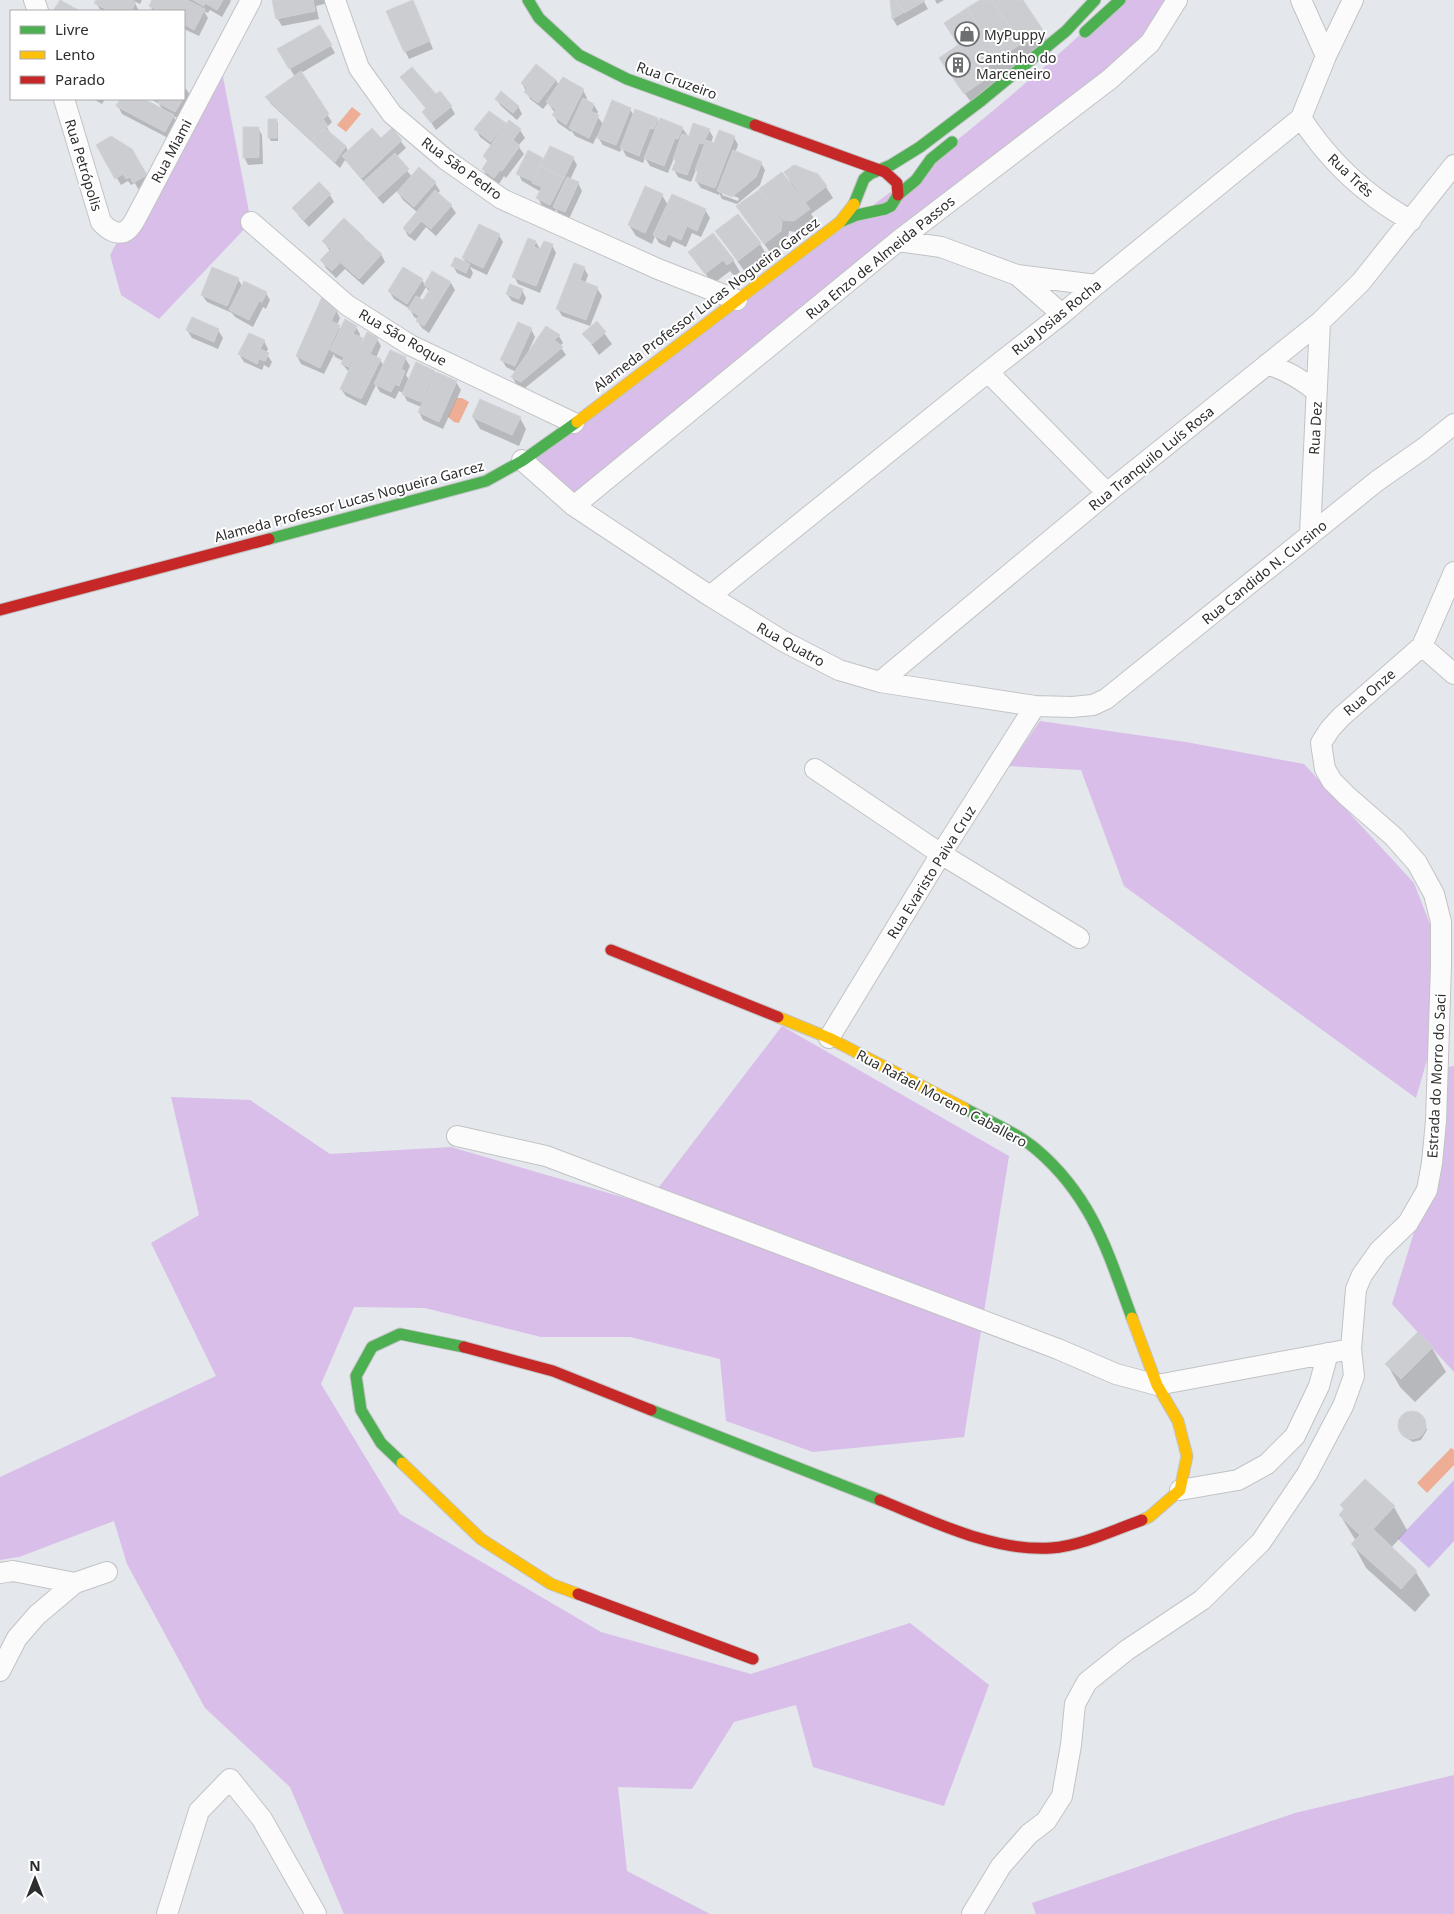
<svg xmlns="http://www.w3.org/2000/svg" width="1454" height="1914" font-family="'Noto Sans',sans-serif">
<rect width="100%" height="100%" fill="#e4e7ec"/>
<path fill="#d8bee9" d="M1117 0H1182L1149 41 572 499 527 461C616 395 706 329 795 263 907 181 1017 97 1117 0Z
M219 56 251 222 159 319 121 295 110 255Z
M1040 721 1186 742 1304 764 1414 883 1433 932 1431 1046 1416 1098 1124 886 1081 770 1009 766Z
M782 1026 1009 1156 964 1437 813 1452 726 1421 720 1359 630 1337H541L425 1308 354 1307 321 1384 400 1514 601 1632 751 1674 910 1623 989 1685 944 1806 813 1767 796 1705 734 1722 692 1789 618 1787 627 1871 710 1914H344L290 1787 205 1708 127 1564 114 1521 19 1557 0 1560V1477L216 1376 151 1243 199 1215 171 1097 250 1100 330 1154 451 1147 646 1204Z
M1454 1066V1372L1392 1304 1427 1190 1437 1069Z
M1454 1775V1914H1036L1032 1903 1295 1813Z"/>
<path fill="#cfbced" d="M1454 1480V1541L1429 1568 1398 1539Z"/>
<path fill="#eeae96" d="M352 107 361 114 346 132 337 125Z
M457 398H462L469 402 459 423 454 422 448 417Z
M1451 1448 1454 1450V1465L1427 1493 1417 1483Z"/>
<path fill="#0003" fill-rule="evenodd" d="M97 0H142L140 4 134 1 139 11H101L96 3Z
M153 0H230L231 1 222 17 210 10 208 13 204 11 208 18 199 36 184 29V11H153L150 6Z
M274 0H327L328 3 316 6 319 19 282 26 277 18Z
M891 0H923L928 9 897 26 893 19Z
M935 0H944L937 4Z
M982 0H1022L1048 42 972 104 941 58 959 46 946 23Z
M416 9 433 49 409 59 405 51Z
M320 27 335 53 301 73 332 122 327 127 331 135 346 146 348 152 381 140 392 130 406 148 396 157 412 177 419 169 435 183 440 191 437 194 451 206 456 213 436 236 426 227 415 241 408 236 404 228 418 213 403 200 397 191 383 204 345 160 340 168 271 104 266 97 295 77 279 50Z
M401 77 451 107 455 114 436 130 424 112 427 110Z
M556 80 559 86 583 90 587 98 586 101 594 105 598 112 596 115 604 125 630 109 634 116 657 119 659 122 682 128 689 137 709 130 713 137 711 143 715 145 734 137 738 145 735 153 761 163 765 170 760 185 737 204 722 199 719 193V195L701 188 696 181 699 174 696 170 691 182 678 177 674 170 676 163 674 158 668 173 650 166 645 158 643 163 626 156 622 148 620 152 603 145 597 136 593 144 575 136 571 130V132L558 123 554 115 555 113 548 103 543 109 530 99 522 83ZM722 192 739 198 738 201 722 195Z
M184 88 187 90 191 97 180 119 173 116 178 123 170 139 122 114 118 106 122 99H141L163 110 159 104 151 99H184Z
M93 99H105L102 104Z
M496 99 518 106 522 114 517 120 501 106Z
M276 120 278 123V141H271L269 138Z
M509 122 520 130 525 138 518 146 524 154 506 178 504 176 499 184 487 176 483 169 488 162 484 156 492 146 480 137 476 129 505 124 506 126Z
M258 128 262 135 263 164 248 165 244 157Z
M98 146 132 150 150 183 138 189 135 183 131 185 128 181 121 185Z
M573 158 577 165 570 180 578 183 582 191 569 219 559 214 556 209 555 212 542 206 538 198 541 192 522 181 518 173 542 159 544 162Z
M785 173 826 187 833 198 811 214 816 221 801 233 789 231 787 243 772 255 738 207 782 174 791 186 792 185Z
M330 195 334 202 309 227 298 215 294 208Z
M662 195 668 205 672 195 705 210 710 218 701 237 692 233 686 247 673 241 670 248 659 243 655 236 652 244 636 236 629 225Z
M738 216 760 244 767 255 745 272 717 232Z
M344 220 381 254 385 262 363 285 345 269 336 278 326 268 322 260 330 251 324 242Z
M499 235 503 242 487 275 470 267 473 273 470 279 457 273 453 266 467 264 463 258Z
M528 240 536 242 541 251 552 245 556 253 540 293 518 284 514 276Z
M690 252 733 260 740 272 734 276 730 271 713 284Z
M584 268 588 275 585 284 597 288 602 296 590 326 562 316 558 309Z
M433 272 451 283 455 290 429 333 422 328 417 321 418 319 414 317 410 309 394 299 389 291 422 280 425 285ZM426 287 429 292 423 302 419 299Z
M238 279 242 286 266 293 270 300 266 309 263 307 253 327 235 317 232 313 207 302 202 295Z
M522 290 526 298 523 305 512 301 507 294Z
M336 310 340 318 337 325 341 330 356 327 360 334 359 338 364 342 377 339 381 346 376 358 380 360 384 366 390 352 405 358 410 366 406 375 409 380 434 372 436 375 456 382 461 390 443 429 423 420 419 412 421 407 407 401 403 393 399 391 395 399 380 392 376 385 366 406 346 396 341 389 349 372 342 364 343 361 335 357 334 354 324 374 301 364 297 356Z
M597 323 612 344 599 355 584 334Z
M547 328 559 336 563 343 560 346 566 355 525 388 517 385 512 377 516 372 506 367 502 360 531 329 535 337 529 350 530 351Z
M187 330H218L223 338 218 349 192 338Z
M264 341 268 349 266 353 272 362 269 368 264 365 262 370 244 362 239 354Z
M473 417 520 418 526 429 519 446 480 429Z
M1418 1334 1432 1348 1446 1372 1415 1402 1400 1387 1387 1364Z
M1410 1413 1422 1417 1424 1421 1427 1430 1421 1440 1413 1442 1403 1436 1401 1432 1399 1424 1403 1417Z
M1394 1507 1407 1530 1391 1548 1416 1572 1430 1595 1415 1612 1366 1568 1353 1544 1356 1541 1340 1515Z"/>
<path fill="#cbcdd1" stroke="#d0d2d7" d="M60 0 80 11H53Z
M96 0H132L136 2 131 11H109L94 3Z
M152 0H187L205 9 194 30 184 24V11H159L149 6Z
M193 0H223L217 10 205 3 204 6Z
M272 0H313L315 11 276 19Z
M413 0 430 41 404 52 386 11Z
M890 0H896L903 13 892 19Z
M896 0H924L925 1 904 13Z
M980 0H992L1021 44 1000 58 967 8Z
M992 0H1023L1043 30 1021 44Z
M967 8 1000 58 977 73 944 23Z
M320 25 332 45 289 69 277 49Z
M958 45 983 81 964 94 939 58Z
M536 64 556 80 538 103 524 92 527 88 521 83Z
M412 67 436 94 440 91 452 106 431 123 422 112 426 108 400 77Z
M301 71 329 114 323 119 328 126 311 140 265 97Z
M563 77 584 89 566 125 552 115 556 110 546 102Z
M501 91 519 106 513 113 495 99Z
M583 98 594 104 591 111 599 115 589 138 569 128Z
M120 99H144L174 115 165 132 116 106Z
M158 99H183L175 112 158 103Z
M612 100 631 108 616 145 597 138Z
M635 109 658 118 654 129 650 128 639 156 620 148Z
M489 111 506 123 491 142 474 129Z
M660 118 683 127 678 139 675 138 664 166 644 158Z
M268 119H277V138H268Z
M509 120 521 129 513 140 520 146 502 171 500 170 494 178 482 169 488 160 483 156Z
M693 123 710 129 703 144 699 143 687 175 672 170 676 160 673 159 682 134 689 136Z
M243 127H259V157L243 158Z
M325 128 346 146 335 162 311 140Z
M372 128 381 138 392 128 402 140 362 178 342 156Z
M719 130 735 136 715 188 695 181 698 171 695 170 706 140 714 143Z
M111 136 132 149 147 175 133 183 130 177 126 179 123 174 115 179 96 145Z
M550 146 574 157 564 178 540 166Z
M528 150 543 158 532 181 516 174Z
M733 150 762 162 756 177 732 197 717 191Z
M395 153 409 169 378 197 364 181Z
M794 165 818 174 827 186 806 202 784 172Z
M540 166 564 178 550 205 536 198 542 187 532 183Z
M419 167 436 182 414 207 397 192Z
M782 172 810 209 794 221 783 220 759 189Z
M567 177 579 182 565 212 553 207Z
M319 182 331 194 304 220 292 208Z
M645 186 663 194 645 233 628 225Z
M435 190 452 205 431 229 421 221 410 234 403 228Z
M759 190 782 221 781 231 764 244 736 206Z
M672 194 706 209 697 231 687 226 681 240 668 234 665 241 653 235Z
M738 214 761 243 738 261 715 231Z
M344 218 364 237 332 271 320 260 331 249 322 241Z
M479 224 500 234 483 268 462 258Z
M713 233 734 260 727 265 723 260 705 274 688 252Z
M364 238 382 254 359 279 341 263Z
M528 238 536 241 534 247 540 249 544 241 553 244 536 286 512 277Z
M455 257 470 264 466 273 451 266Z
M574 263 585 267 580 280 598 287 586 320 556 309Z
M212 267 239 278 227 306 201 295Z
M403 267 423 279 407 304 388 291Z
M432 271 451 282 424 326 416 321 419 316 408 309 416 296 423 300 430 289 424 285Z
M244 281 267 292 262 302 259 301 249 320 229 310Z
M510 284 523 289 519 299 506 294Z
M322 297 337 309 331 321 340 325 320 368 296 356Z
M192 317 219 329 214 342 186 330Z
M345 319 357 326 353 334 363 338 349 367 341 364 344 357 330 350Z
M597 321 606 332 592 344 582 334Z
M518 322 532 328 515 366 500 360Z
M546 326 560 335 554 340 563 347 521 382 511 377Z
M367 332 378 338 370 354 381 359 361 399 340 389Z
M249 333 265 340 260 349 269 353 265 361 259 359 257 364 238 354Z
M390 350 406 357 401 369 405 371 399 386 395 384 391 392 374 384Z
M416 362 435 371 421 402 402 394Z
M436 372 457 381 439 422 418 412Z
M480 399 521 417 512 435 472 417Z
M1418 1332 1433 1347 1401 1379 1385 1364Z
M1398 1425a14 14 0 1 1 28 0a14 14 0 1 1-28 0Z
M1365 1479 1395 1506 1373 1529 1417 1571 1401 1589 1351 1544 1360 1535 1339 1515 1344 1509 1340 1505Z"/>
<g fill="none" stroke-linecap="round" stroke-linejoin="round">
<g stroke="#c2c3c4" stroke-width="22">
<path id="street" d="M34 0 38 11
M335 0 359 68 392 114 445 159 502 199 658 269 737 300
M1301 0 1326 56
M64 99 101 222C107 229 118 237 127 230 131 227 135 220 137 216L251 0
M1301 118C1320 147 1344 174 1372 195 1384 205 1398 213 1411 221
M251 222 347 305 410 345 574 423
M898 241 941 247 1017 275 1096 285
M1017 275 1062 314
M1267 364C1286 370 1301 379 1316 391
M988 372 1107 493
M522 460 574 506 710 596 783 641 839 670 880 682 1035 706 1072 707 1093 705 1106 699 1377 481 1424 448 1454 424
M574 506 898 241 1110 79 1150 43 1177 0
M1310 534 1320 322
M710 596 988 372 1062 314 1096 285 1301 118 1326 56 1353 0
M1422 646 1454 674
M880 682 1107 493 1320 322 1361 282 1454 165
M815 769 941 854 1079 938
M829 1038 941 854 1035 706
M457 1136 546 1156 1058 1349 1116 1374 1157 1385 1351 1349
M1180 1490 1238 1480 1267 1464 1295 1436 1319 1386 1328 1353
M0 1573 13 1571 75 1583
M0 1671 17 1638 37 1615 75 1583 107 1572
M167 1914 199 1811 230 1779 262 1819 316 1914
M972 1914 1001 1866 1029 1834 1046 1821 1062 1796 1071 1745 1075 1704 1087 1682 1127 1650 1202 1600 1261 1542 1307 1474 1343 1406 1354 1376 1351 1349 1356 1289 1362 1275 1379 1251 1408 1223 1427 1190 1432 1163 1436 1121 1441 965V922L1434 894 1417 863 1394 837 1347 796 1332 781 1325 769 1321 743 1330 729 1341 717 1422 646 1454 572"/>
</g>
<g stroke="#c2c3c4" stroke-width="13">
<path id="fast" d="M528 0 539 18 579 55 627 79 755 125
M1085 32 1120 0
M854 204 864 179 870 174 891 165 920 147 982 100 1066 31 1095 0
M840 222 857 215 885 209 891 206 898 195 916 180 931 159 952 142
M269 539 486 481 522 461 577 422
M964 1108C988 1121 1016 1132 1037 1150 1093 1198 1108 1253 1132 1318
M651 1410 880 1500
M402 1463 381 1443 361 1410 356 1376 372 1347 400 1334 464 1347"/>
</g>
<g stroke="#c2c3c4" stroke-width="13">
<path id="slow" d="M577 422 840 222 854 204
M778 1017 829 1038 964 1108
M1132 1318 1157 1385 1178 1421 1187 1456 1180 1490 1149 1517 1142 1520
M402 1463 481 1539 551 1584 578 1594"/>
</g>
<g stroke="#c2c3c4" stroke-width="13">
<path id="jam" d="M755 125 885 172 897 183 898 195
M0 610 269 539
M611 950 778 1017
M464 1347 553 1371 651 1410
M880 1500C932 1521 994 1552 1051 1548 1081 1546 1114 1530 1142 1520
M578 1594 753 1659"/>
</g>
<use href="#street" stroke="#fbfbfc" stroke-width="20"/>
<use href="#fast" stroke="#4caf50" stroke-width="11"/>
<use href="#slow" stroke="#ffc107" stroke-width="11"/>
<use href="#jam" stroke="#c62828" stroke-width="11"/>
</g>
<defs>
<g id="shop-ring" transform="scale(1.25)"><circle r="9.5" fill="#fff" stroke="#6e6f70" stroke-width="1.5"/><path d="M-5-2.5h2.3a2.7 3.5 0 0 1 5.4 0H5L5.5 6h-11ZM-1.5-2.5h3a1.5 2.3 0 0 0-3 0Z" fill="#6e6f70"/></g>
<g id="building-ring" transform="scale(1.25)"><circle r="9.5" fill="#fff" stroke="#6e6f70" stroke-width="1.5"/><path d="M-4-6H4V6H1V3H-1V6H-4ZM-2.5-4.3h1.7v1.8h-1.7ZM.8-4.3h1.7v1.8H.8ZM-2.5-1h1.7V.8h-1.7ZM.8-1h1.7V.8H.8Z" fill="#6e6f70"/></g>
</defs>
<g fill-rule="evenodd">
<use href="#shop-ring" x="967" y="34"/>
<use href="#building-ring" x="958" y="65"/>
</g>
<g text-anchor="middle" dominant-baseline="central" stroke-width="4" stroke-linejoin="round" paint-order="stroke">
<g font-size="14" fill="#2e2e2e" stroke="#fff" text-anchor="start">
<text x="984" y="34">MyPuppy</text>
<text x="976" y="57">Cantinho do<tspan x="976" dy="16">Marceneiro</tspan></text>
</g>
<g font-size="14" fill="#2e2e2e" stroke="#fff">
<text transform="translate(677 80) rotate(20)">Rua Cruzeiro</text>
<text transform="translate(171 151) rotate(-62)">Rua Miami</text>
<text transform="translate(84 165) rotate(73)">Rua Petrópolis</text>
<text transform="translate(462 168) rotate(36)">Rua São Pedro</text>
<text transform="translate(1351 175) rotate(43)">Rua Três</text>
<text transform="translate(880 257) rotate(-39)">Rua Enzo de Almeida Passos</text>
<text transform="translate(706 304) rotate(-37)">Alameda Professor Lucas Nogueira Garcez</text>
<text transform="translate(1056 317) rotate(-39)">Rua Josias Rocha</text>
<text transform="translate(403 337) rotate(30)">Rua São Roque</text>
<text transform="translate(1315 428) rotate(-87)">Rua Dez</text>
<text transform="translate(1151 458) rotate(-39)">Rua Tranquilo Luís Rosa</text>
<text transform="translate(349 501) rotate(-15)">Alameda Professor Lucas Nogueira Garcez</text>
<text transform="translate(1264 572) rotate(-39)">Rua Candido N. Cursino</text>
<text transform="translate(791 644) rotate(29)">Rua Quatro</text>
<text transform="translate(1369 692) rotate(-41)">Rua Onze</text>
<text transform="translate(931 872) rotate(-58)">Rua Evaristo Paiva Cruz</text>
<text transform="translate(1436 1076) rotate(-87)">Estrada do Morro do Saci</text>
<text transform="translate(942 1098) rotate(28)">Rua Rafael Moreno Caballero</text>
</g>
</g>
<rect x="10" y="10" width="175" height="90" fill="#ffffff" stroke="#ababab"/>
<rect x="20" y="26" width="25" height="8" fill="#4caf50" stroke="#ababab"/>
<text x="55" y="35" font-size="15" fill="#2e2e2e">Livre</text>
<rect x="20" y="51" width="25" height="8" fill="#ffc107" stroke="#ababab"/>
<text x="55" y="60" font-size="15" fill="#2e2e2e">Lento</text>
<rect x="20" y="76" width="25" height="8" fill="#c62828" stroke="#ababab"/>
<text x="55" y="85" font-size="15" fill="#2e2e2e">Parado</text>
<g transform="translate(35 1879)" stroke="#ffffff" stroke-width="4" paint-order="stroke">
<path d="M0-4L9 19L0 12L-9 19Z" fill="#2e2e2e"/>
<text y="-8" font-size="14" font-weight="bold" text-anchor="middle" fill="#2e2e2e">N</text>
</g>
</svg>
